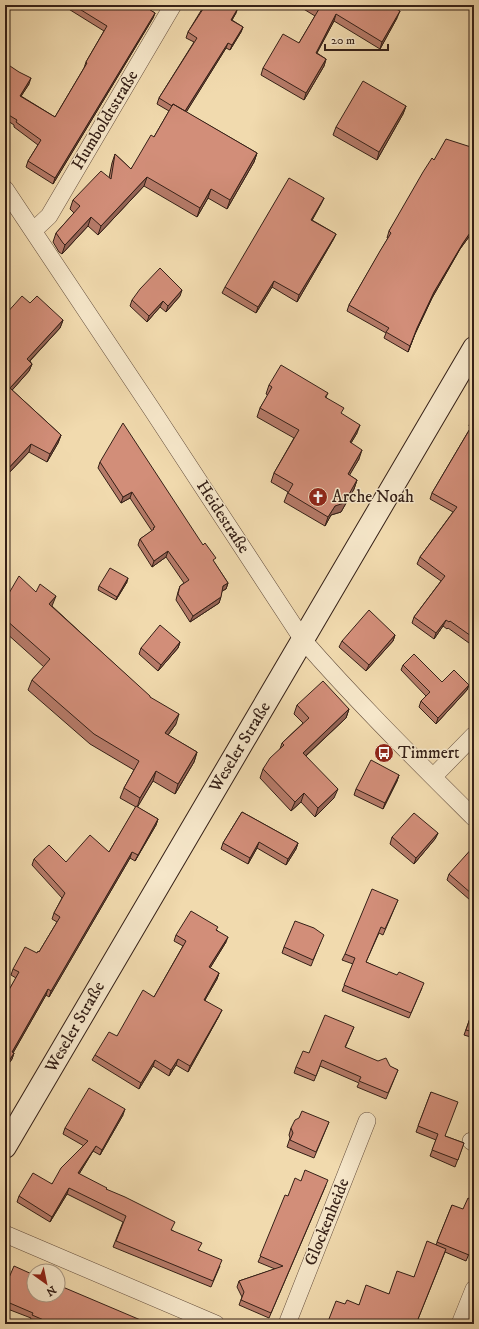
<svg xmlns="http://www.w3.org/2000/svg" width="479" height="1329" font-family="'IM FELL DW Pica',serif">
<rect width="100%" height="100%" fill="#f1daae"/>
<filter id="stains"><feTurbulence type="fractalNoise" baseFrequency=".005" numOctaves="4"/><feColorMatrix values="0 0 0 0 .2 0 0 0 0 .09 0 0 0 0 .02 0 0 0 .5 -.17"/></filter>
<radialGradient id="worn" r=".72"><stop offset=".6" stop-color="#630" stop-opacity="0"/><stop offset="1" stop-color="#630" stop-opacity=".3"/></radialGradient>
<g fill="none" stroke-linecap="round" stroke-linejoin="round">
<g stroke="#644e3d" stroke-width="18">
<path id="street" d="M5 189 151 408 303 640C357 702 416 760 474 818
M33 231 49 216 173 5
M433 777 474 735
M471 1141 474 1143
M5 1234 216 1324
M287 1324 367 1121
M460 1324 474 1289"/>
</g>
<g stroke="#352017" stroke-width="24">
<path id="secondary" d="M5 1147 474 348"/>
</g>
<use href="#street" stroke="#f6e7ca" stroke-width="17"/>
<use href="#secondary" stroke="#f6e7ca" stroke-width="22"/>
</g>
<path fill="#b57a68" stroke="#352017" d="M68 5H114L119 8 145 7 155 13 153 18 53 184 26 167 28 161 38 145 14 127V125L5 119 6 118 5 117V67L29 84 21 96 55 117 84 68 86 62 104 31 67 8Z
M202 5H233L236 13 232 20 243 27 241 32 230 50 226 48 186 112 257 153 254 162 227 209 208 198 197 217 144 186 98 235 88 226 62 254 59 252 53 242 56 233 74 213 70 209 73 200 109 178 112 163 115 154 131 169 154 137 169 111 157 104 159 98 194 42 186 38 188 32 202 9 201 6Z
M297 5H380L397 18 380 49 334 21 317 53 326 59 324 66 304 100 261 75 263 68 299 43 315 16Z
M406 106 403 114 377 160 333 135 336 127Z
M474 148V230L460 249 432 298 415 334 408 352 384 338 386 333 347 311 349 305 388 238H387L389 231 434 160Z
M324 198 321 204 312 220 336 234 333 240 297 302 272 287 256 313 222 293 225 287Z
M180 296 166 312 160 307 147 322 130 306 132 300Z
M30 303 63 320 60 328 30 361 32 364 29 371 12 390 61 435 58 443 47 462 29 452 5 477V315Z
M269 385 328 393 326 397 341 414 357 433 351 443 359 459 349 475 357 480 354 489 341 512 331 515 325 526 284 502 288 492 271 482 274 473 294 438 257 417 260 408 268 395 266 394Z
M474 415 472 477 474 636 469 643 448 628 447 629 443 626 434 639 412 623 414 617 441 581 417 564 420 557 453 512 430 499 432 493 471 427 469 426 471 419Z
M100 462 214 562 228 583 226 589 222 591 219 603 190 622 176 600 178 592 180 586 184 583 166 557 152 567 138 545 140 539 152 531 130 498 121 503 98 468Z
M127 582 116 600 98 590 99 586Z
M5 600 52 606 150 697 176 724 168 735 197 752 194 762 175 794 153 781 137 807 158 819 156 825 135 861 130 858 49 997 46 995 13 1053H14L12 1059 5 1069V997L16 978 11 975 13 969 39 952 57 922 52 919 54 913 62 898 32 865 34 859 66 862 109 852 136 807 120 798 124 788 134 770 90 744 28 690 32 680 44 667 5 632Z
M395 635 393 641 366 671 339 647 342 641Z
M180 642 178 648 158 671 139 654 141 648Z
M403 665 442 682 469 685 467 690 436 724 419 707 421 701 426 696 401 670Z
M297 705 349 709 346 718 306 756 334 798 315 817 301 802 291 811 260 778 263 769 280 749 282 743 303 723 294 714Z
M474 767V776L471 773Z
M399 775 397 781 383 809 354 795 356 789Z
M242 812 298 843 296 849 286 865 257 848 248 864 221 849 223 843Z
M438 833 435 839 414 864 390 844 392 837Z
M449 874 474 894 470 900 447 880Z
M398 900 383 935 379 933 366 962 422 988 409 1018 342 991 353 964 342 960 345 954Z
M217 930 226 942 210 968 219 973 217 979 205 1000 219 1016 188 1072 176 1065 169 1076 153 1066 139 1089 92 1060 95 1055 117 1036 154 997 183 946 174 941 176 935Z
M321 941 311 966 282 953 284 947Z
M474 1007V1038L464 1035Z
M354 1027 345 1048 398 1070 386 1099 357 1087 359 1083 320 1066 314 1081 294 1073 296 1067 309 1053Z
M431 1092 445 1136 464 1143 455 1167 430 1156 436 1140 416 1132Z
M123 1115 100 1155 93 1151 79 1174 106 1189 172 1230 220 1266 211 1287 113 1247 123 1222 67 1194 50 1222 17 1202 19 1196 52 1184 84 1146 63 1134 65 1128Z
M329 1122 314 1158 287 1147 290 1138 289 1135 291 1128Z
M301 1181 326 1185 269 1318 239 1305 242 1297 237 1287 239 1281 275 1269 258 1262 288 1196Z
M452 1205 474 1242 466 1261 445 1252 416 1324 345 1304 359 1305 389 1294 414 1277 436 1245Z
M5 1287 150 1324H37L30 1321 31 1318 5 1308Z"/>
<path fill="#936355" stroke="#352017" d="M238 8 236 13 229 25 231 20Z
M400 11 397 18 380 49 382 42Z
M155 13 153 18 53 184 55 178Z
M336 14 334 21 313 60 316 53Z
M243 27 241 32 230 50 232 45Z
M228 43 226 48 182 119 184 113Z
M326 59 324 66 304 100 306 93Z
M31 78 29 84 18 101 20 96Z
M406 106 403 114 377 160 379 152Z
M257 153 254 162 227 209 230 200Z
M147 177 144 186 98 235 101 226Z
M211 189 208 198 197 217 200 208Z
M324 198 321 204 309 226 311 220Z
M91 217 88 226 62 254 65 245Z
M474 227V230L460 249 432 298 415 334 408 352 417 328 434 292 463 243Z
M336 234 333 240 297 302 299 295Z
M274 281 272 287 256 313 258 307Z
M182 290 180 296 166 312 168 306Z
M163 301 160 307 147 322 149 316Z
M63 320 60 328 24 367 27 359Z
M32 364 29 371 7 396 10 388Z
M360 425 357 433 346 451 350 442Z
M61 435 58 443 47 462 50 454Z
M31 444 29 452 5 477V472Z
M362 450 359 459 345 483 348 474Z
M357 480 354 489 341 512 331 515 325 526 328 517 335 506Z
M132 492 130 498 121 503 123 497Z
M168 551 166 557 152 567 154 561Z
M128 578 127 582 116 600 117 597Z
M228 583 226 589 220 592 223 586Z
M56 596 52 606 46 614 49 604Z
M221 597 219 603 190 622 193 616Z
M446 620 443 626 434 639 436 633Z
M474 633V636L469 643 471 636Z
M395 635 393 641 366 671 369 665Z
M180 642 178 648 158 671 161 665Z
M469 685 467 690 436 724 438 718Z
M349 709 346 718 299 762 303 753Z
M179 714 176 724 162 743 165 733Z
M197 752 194 762 175 794 178 784Z
M156 771 153 781 137 808 140 798Z
M399 775 397 781 383 809 385 803Z
M338 789 334 798 315 817 318 808Z
M304 793 301 802 291 811 295 802Z
M158 819 156 825 135 861 138 855Z
M438 833 435 839 414 864 416 858Z
M259 842 257 848 248 864 250 858Z
M298 843 296 849 286 865 288 859Z
M132 852 130 858 49 997 51 991Z
M474 891V894L470 900 472 894Z
M228 937 226 942 207 973 209 967Z
M219 973 217 979 202 1005 204 1000Z
M48 989 46 995 10 1058 12 1052Z
M222 1010 219 1016 188 1072 190 1066Z
M14 1053 12 1059 5 1069V1067Z
M178 1059 176 1065 169 1076 171 1070Z
M155 1060 153 1066 139 1089 141 1083Z
M125 1109 123 1115 100 1155 102 1150Z
M96 1146 93 1151 76 1179 78 1173Z
M69 1188 67 1194 50 1222 52 1217Z"/>
<path fill="#d28e79" stroke="#352017" d="M73 5H114L119 8 121 5H145L144 6 155 13 55 178 28 161 41 140 16 122 17 120 7 114 8 112 5 110V67L7 64 19 72 31 78 20 96 55 117 87 63 86 62 107 26Z
M204 5H233L238 8 231 20 243 27 232 45 228 43 185 111 173 104 172 106 159 98 197 38 188 32 205 6Z
M311 5H380L382 6 383 5H389L400 11 382 42 336 14 316 53 326 59 306 93 263 68 283 34 299 43 319 9Z
M363 81 406 106 379 152 336 127Z
M173 104 257 153 230 200 211 189 200 208 147 177 101 226 91 217 65 245 63 243 56 233 80 206 73 200 101 171 111 179 115 154 131 169 151 135 154 137Z
M446 139 474 148V227L463 243 434 292 417 328 410 346 386 332 389 328 349 305 380 251 391 233 389 231 423 172 432 158 434 160Z
M289 178 324 198 311 220 336 234 299 295 274 281 258 307 225 287Z
M160 268 182 290 168 306 163 301 149 316 132 300 140 289Z
M22 296 30 303 37 296 63 320 27 359 32 364 10 388 61 435 50 454 31 444 5 472V346L8 342 5 339V315Z
M281 365 328 393 325 397 344 408 341 413 360 425 350 442 362 450 348 474 357 480 344 503 335 506 328 517 288 493 293 484 274 473 299 430 260 408 272 387 269 385Z
M474 415V421L471 419Z
M474 422V472L471 477 474 478V633L471 636 450 621 449 622 446 620 436 633 414 617 445 576 420 557 457 507 432 493Z
M123 423 203 545 205 543 216 558 213 560 228 583 223 586 221 597 193 616 178 594 180 586 189 580 168 551 154 561 140 539 154 529 153 528 155 527 132 492 123 497 100 462Z
M5 502 8 504 5 509Z
M110 568 128 578 117 597 99 586Z
M19 576 36 592 40 584 56 596 49 604 150 696V697L179 714 165 733 197 752 178 784 156 771 140 798 124 788 139 761 94 734 32 680 50 659 5 619V600Z
M369 610 395 635 369 665 342 641Z
M160 625 180 642 161 665 141 648Z
M414 654 442 682 454 670 469 685 438 718 421 701 430 692 403 665Z
M323 681 349 709 303 753 338 789 318 808 304 793 295 802 263 769 270 758 284 745 282 743 309 718 297 705Z
M371 760 399 775 385 803 356 789Z
M136 806 158 819 138 855 132 852 51 991 48 989 12 1052 14 1053 5 1067V997L19 972 13 969 25 947 37 953 38 951 39 952 60 917 54 913 65 893 34 859 49 845 66 862 90 835 109 852Z
M242 812 298 843 288 859 259 842 250 858 223 843Z
M414 813 438 833 416 858 392 837Z
M474 846V891L472 894 449 874Z
M372 889 398 900 385 929 381 927 366 962 397 975 399 972 424 983 411 1013 344 985 355 958 345 954Z
M191 911 218 927 216 930 228 937 209 967 219 973 204 1000 222 1010 190 1066 178 1059 171 1070 155 1060 141 1083 95 1055 109 1032 117 1036 143 990 154 997 186 941 176 935Z
M295 921 314 928 324 935 313 960 284 947Z
M474 1007V1032L466 1030Z
M325 1015 354 1027 345 1047 378 1061 386 1058 390 1066 398 1070 388 1093 359 1081 361 1077 322 1060 316 1076 296 1067 303 1051 309 1053Z
M89 1088 125 1109 102 1150 96 1146 78 1173 107 1188 106 1189 125 1197 175 1222 171 1230 202 1243 198 1250 222 1260 213 1281 116 1241 126 1216 69 1188 52 1217 19 1196 33 1173 52 1184 61 1168 88 1141 65 1128Z
M431 1092 458 1102 445 1136 464 1143 458 1160 432 1150 438 1134 418 1126Z
M302 1111 329 1122 316 1152 290 1140 293 1133 291 1128 295 1120 299 1118Z
M305 1170 328 1180 271 1313 241 1300 244 1292 239 1281 283 1266 260 1256 285 1195 288 1196 295 1178 301 1181Z
M468 1198 474 1201V1242L469 1255 437 1242 452 1205 463 1209Z
M427 1241 446 1249 416 1324H327L336 1301 345 1304 347 1300 359 1305 366 1285 389 1294 397 1271 414 1277Z
M14 1266 34 1275V1295H58V1285L150 1324H53L32 1315 33 1313 5 1301V1287Z
M164 1321 170 1324H163Z"/>
<defs>
<g id="church-disc" transform="scale(1)"><circle r="9.5" fill="#8f2418" stroke="#f6e7ca"/><path d="M-1.2-6h2.4v3.5h3.3v2.4h-3.3V6h-2.4V-.1h-3.3v-2.4h3.3Z" fill="#fff"/></g>
<g id="bus-disc" transform="scale(1)"><circle r="9.5" fill="#8f2418" stroke="#f6e7ca"/><path d="M-5-6H5V4H4V6H2V4H-2V6H-4V4H-5ZM-3.5-4V0h7V-4ZM-3.5 1.2v1.5H-2V1.2ZM2 1.2v1.5H3.5V1.2Z" fill="#fff"/></g>
</defs>
<g fill-rule="evenodd">
<use href="#church-disc" x="318" y="497"/>
<use href="#bus-disc" x="384" y="753"/>
</g>
<g text-anchor="middle" dominant-baseline="central" stroke-width="3" stroke-linejoin="round" paint-order="stroke">
<g font-size="17" fill="#352017" stroke="#f6e7ca">
<text transform="translate(105 120) rotate(-59)">Humboldtstraße</text>
<text transform="translate(223 517) rotate(57)">Heidestraße</text>
<text transform="translate(240 747) rotate(-59)">Weseler Straße</text>
<text transform="translate(75 1027) rotate(-60)">Weseler Straße</text>
<text transform="translate(327 1222) rotate(-68)">Glockenheide</text>
</g>
<g font-size="17" fill="#352017" stroke="#f6e7ca" text-anchor="start">
<text x="332" y="497">Arche Noah</text>
<text x="398" y="753">Timmert</text>
</g>
</g>
<rect width="479" height="1329" fill="none" stroke="#f1daae" stroke-width="20"/>
<rect x="6" y="6" width="467" height="1317" fill="none" stroke="#352017" stroke-width="2"/>
<rect x="10" y="10" width="459" height="1309" fill="none" stroke="#352017"/>
<g transform="translate(46 1283) rotate(147)"><circle r="19" fill="#f6e7ca" stroke="#a99782"/>
<path d="M0-3L7 15L0 10L-7 15Z" fill="#8f2418"/>
<text y="-6" font-size="11" font-weight="bold" text-anchor="middle" fill="#352017">N</text>
</g>
<path d="M325 44v6h63v-6" fill="none" stroke="#352017" stroke-width="2"/>
<text x="331" y="44" font-size="12" fill="#352017" stroke="#f6e7ca" stroke-width="3" paint-order="stroke">20 m</text>
<rect width="100%" height="100%" filter="url(#stains)"/>
<rect width="100%" height="100%" fill="url(#worn)"/>
</svg>
